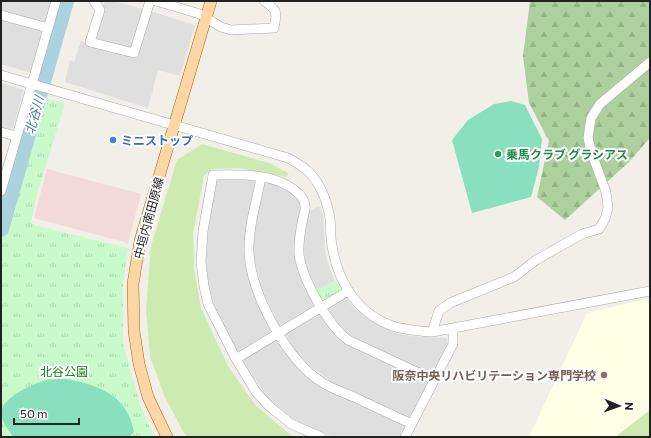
<svg xmlns="http://www.w3.org/2000/svg" width="651" height="438" font-family="Commissioner,'Noto Sans JP',sans-serif">
<defs>
<pattern id="forest-firs" width="22" height="20" patternUnits="userSpaceOnUse"><rect width="22" height="20" fill="#add19e"/><path d="M5 1l3.5 6h-7zM16 11l3.5 6h-7z" fill="#95b388"/></pattern>
<pattern id="park-tufts" width="24" height="20" patternUnits="userSpaceOnUse"><rect width="24" height="20" fill="#c8facc"/><path d="M3 7l-1-3M5 7V3M7 7l1-3M15 17l-1-3M17 17v-4M19 17l1-3" fill="none" stroke="#acd6af"/></pattern>
</defs>
<rect width="100%" height="100%" fill="#f2efe9"/>
<path fill="#e0dfdf" d="M1 1H52L47 20 42 22 1 10Z
M103 1H113L143 9 133 46 128 48 97 39 95 34 104 3Z
M150 11 195 25 180 76 158 70 148 108 65 82 70 60 74 62 81 41 137 57Z
M1 18 40 29 42 35 31 73 1 64Z
M1 83 24 90 13 128 9 130 1 128Z
M219 180H253L256 183 246 244 273 329 271 333 240 352 236 351 214 306 208 289 205 256 209 212 217 181Z
M268 182 290 190 300 203 301 207 295 239 315 302 313 307 283 326 279 325 266 298 260 283 254 258V230L256 217 264 184Z
M319 206 323 216 325 250 328 264 335 281 317 290 310 275 305 261 303 241 308 212Z
M344 297 347 299 354 308 365 317 393 332 409 336 447 338 448 347 434 373 430 374 351 336 341 327 328 309 330 306Z
M322 314 331 328 427 381 428 385 411 417 408 418 334 384 309 365 297 354 287 336V333L318 315Z
M275 340 281 342 329 390 404 425 405 429 401 437H333L307 427 294 420 269 399 243 362 245 358Z"/>
<path fill="#f2dad9" d="M47 169 141 194 128 243 34 218Z"/>
<path fill="#ffffe5" d="M650 298V437H529L587 313Z"/>
<path fill="#cdebb0" d="M202 144 269 163 288 173 287 177 239 168 212 169 204 176 193 234 194 268 201 308 228 366 256 406 291 435 295 437H186L164 395 150 356 146 310 151 246 177 160Z
M650 410V437H615Z"/>
<path fill="url(#forest-firs)" d="M530 1H650V138L628 163 565 220 537 197 549 141 529 103 523 56Z"/>
<path fill="url(#park-tufts)" d="M44 98 65 103 37 194 31 222 34 225 128 248 123 284V343L141 407 154 437H1V242Z
M335 281 340 288 339 292 325 299 321 298 317 290Z"/>
<path fill="#88e0be" d="M511 101 525 105 542 139 539 167 531 197 472 213 452 140 468 120 494 104Z
M66 379C99 385 127 395 134 432L129 437H13C9 430 3 422 1 415 0 398 34 383 47 380 53 379 60 379 66 379Z"/>
<g fill="none" stroke-linecap="round" stroke-linejoin="round">
<path stroke="#aad3df" stroke-width="16" d="M1 229 66 1"/>
<g stroke="#a9a9a9" stroke-width="10">
<path id="minor" d="M94 1 100 10 90 42 134 53 150 1
M156 1 200 14 221 27 231 30 274 28C277 13 278 10 264 1
M1 15 48 28
M1 75 288 158C293 161 299 164 304 168 319 179 327 200 330 218 331 227 330 236 332 245 337 280 356 312 390 325 403 330 418 331 432 332L650 291
M1 132 16 136
M261 177C257 201 248 227 249 252 251 294 287 361 323 383 333 389 344 393 354 397 373 406 392 415 412 424
M1 191 56 1
M432 332 439 311 450 303 514 277 536 260 582 234 599 229 605 219 608 208 606 192 592 154 588 138 591 118 600 104 650 62
M236 359 348 291
M321 437 291 424 269 406 256 392 236 359 208 304 204 286 201 262 203 231 213 175C241 174 276 173 298 193 301 196 305 201 305 206 306 209 304 214 303 218 301 229 298 242 299 254 302 279 328 325 348 340L434 380
M405 437 453 344V329"/>
</g>
<g stroke="#a06b00" stroke-width="12">
<path id="major" d="M167 437 148 397 139 364 134 331 133 284 140 241 211 1"/>
</g>
<use href="#minor" stroke="#fff" stroke-width="9"/>
<use href="#major" stroke="#fcd6a4" stroke-width="11"/>
</g>
<circle fill="#3f7fe0" stroke="#fff" stroke-width="1.5" cx="113" cy="140" r="4"/>
<circle fill="#2e9e5b" stroke="#fff" stroke-width="1.5" cx="498" cy="154" r="4"/>
<circle fill="#8d6e63" stroke="#fff" stroke-width="1.5" cx="604" cy="375" r="4"/>
<g text-anchor="middle" dominant-baseline="central" stroke-width="4" stroke-linejoin="round" paint-order="stroke">
<g font-size="12" font-weight="bold" fill="#366cbe" stroke="#fff" text-anchor="start">
<text x="121" y="140">ミニストップ</text>
</g>
<g font-size="12" font-weight="bold" fill="#27864d" stroke="#fff" text-anchor="start">
<text x="506" y="154">乗馬クラブ グラシアス</text>
</g>
<g font-size="12" fill="#222" stroke="#fff">
<text transform="translate(148 218) rotate(-75)">中垣内南田原線</text>
</g>
<g font-size="12" fill="#0c8416" stroke="#fff">
<text x="64" y="371">北谷公園</text>
</g>
<g font-size="12" font-weight="bold" fill="#785e54" stroke="#fff" text-anchor="end">
<text x="596" y="375">阪奈中央リハビリテーション専門学校</text>
</g>
<g font-size="13" font-style="italic" fill="#4a7aab" stroke="#fff">
<text transform="translate(34 115) rotate(-74)">北谷川</text>
</g>
</g>
<rect width="651" height="438" fill="none" stroke="#222222" stroke-width="4"/>
<g transform="translate(619 406) rotate(92)" stroke="#ffffff" stroke-width="3" paint-order="stroke">
<path d="M0-3L7 15L0 10L-7 15Z" fill="#222222"/>
<text y="-6" font-size="11" font-weight="bold" text-anchor="middle" fill="#222222">N</text>
</g>
<path d="M14 418v6h65v-6" fill="none" stroke="#222222" stroke-width="2"/>
<text x="20" y="418" font-size="12" fill="#222222" stroke="#ffffff" stroke-width="3" paint-order="stroke">50 m</text>
</svg>
